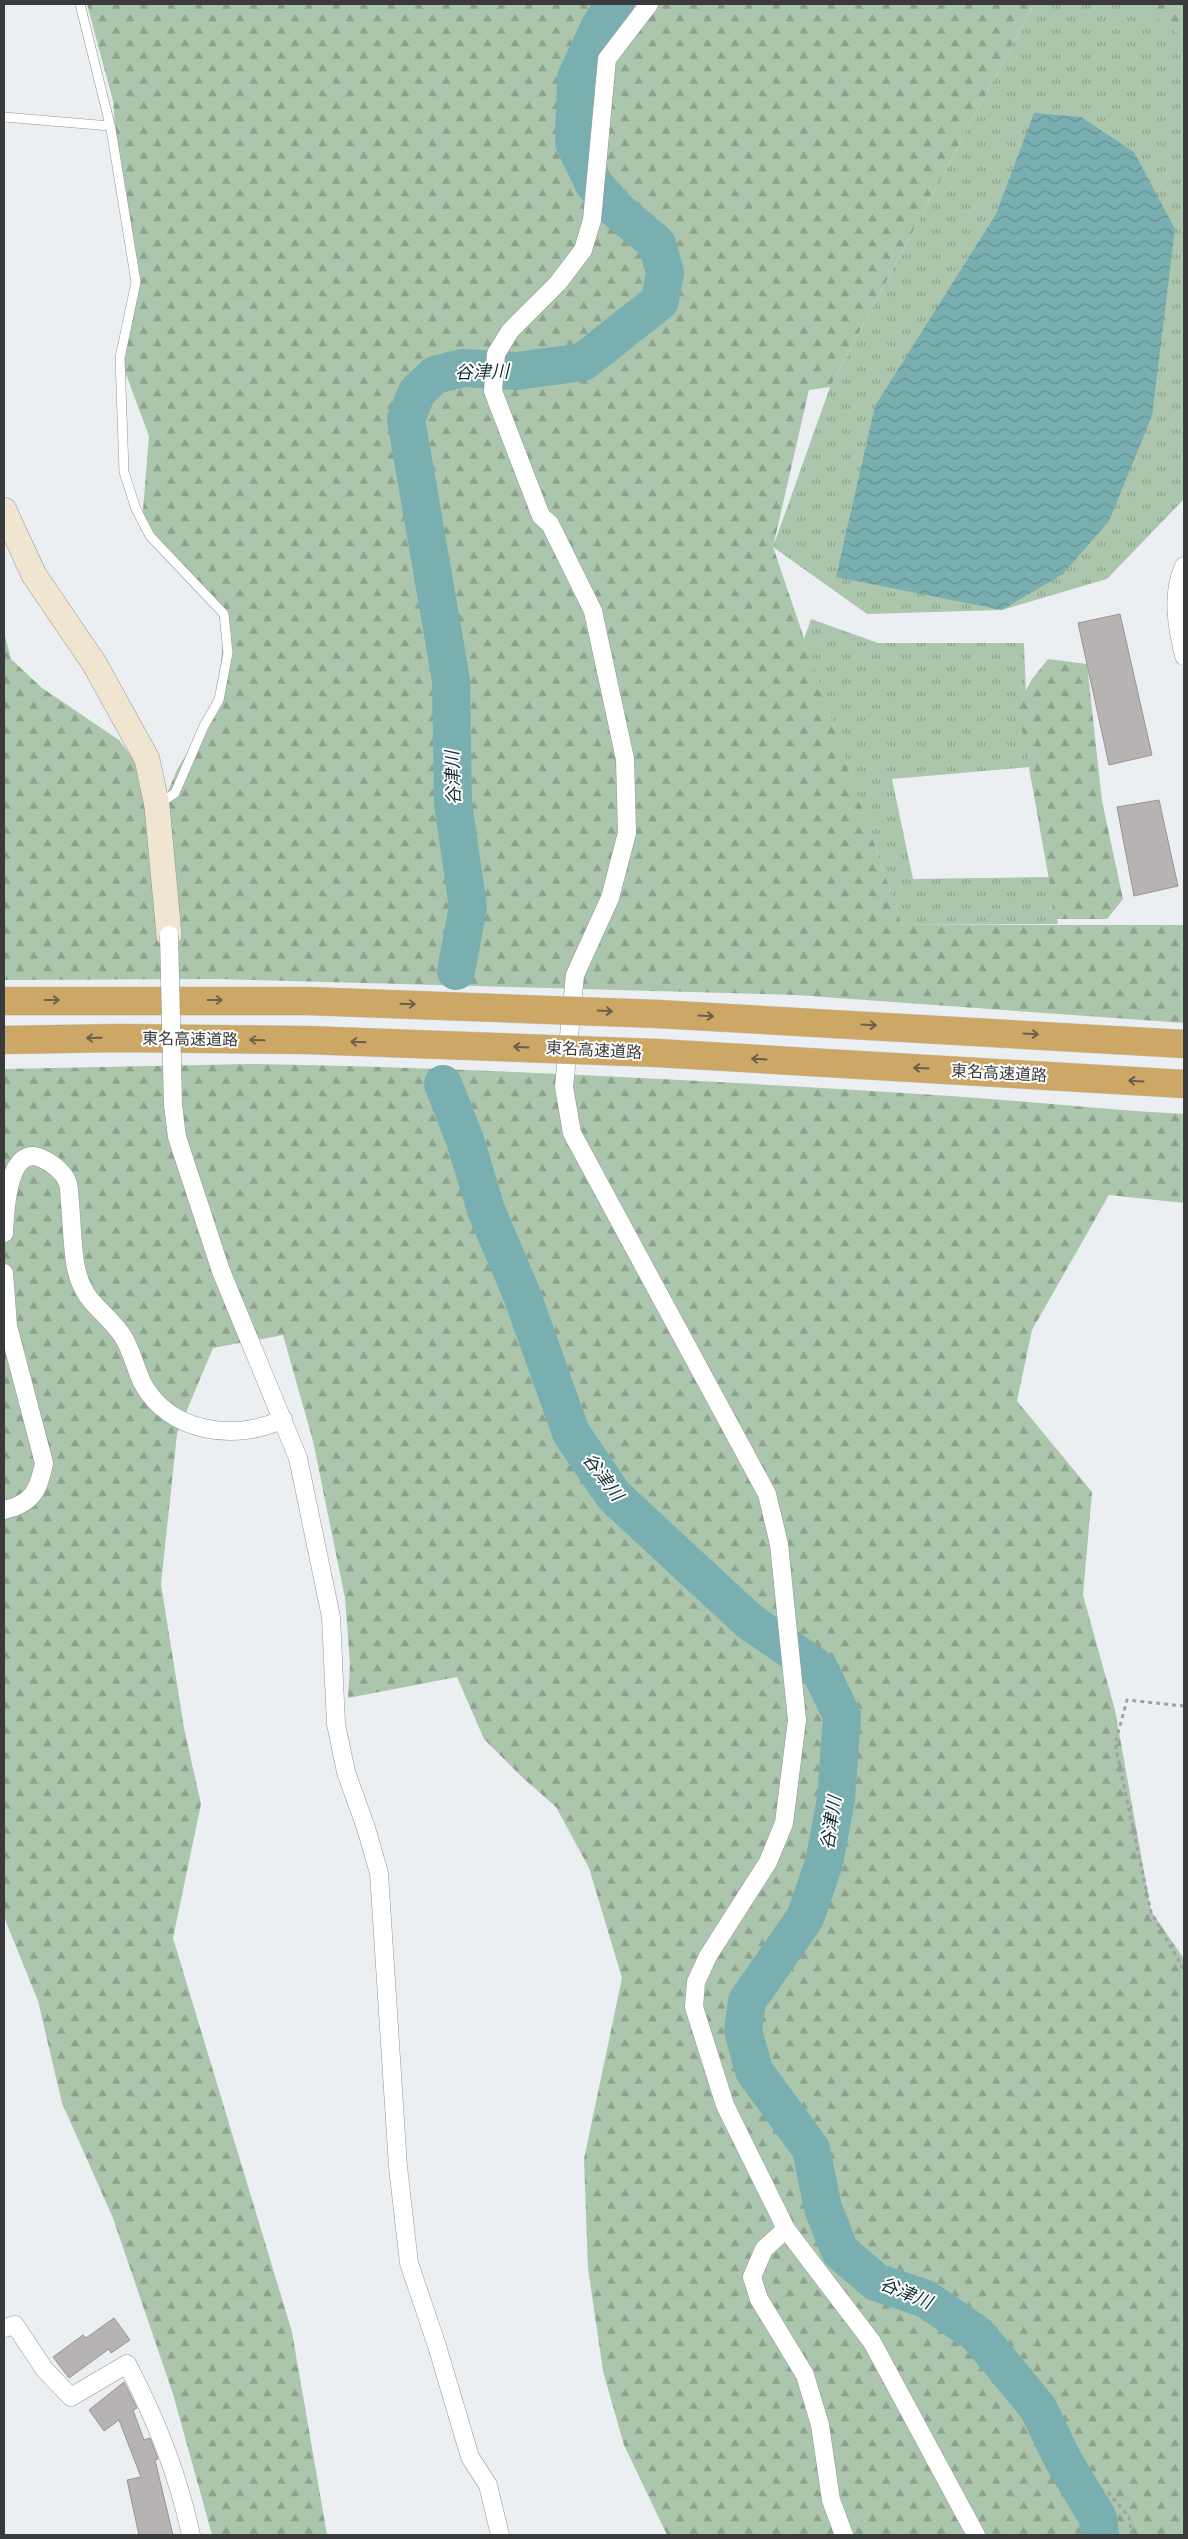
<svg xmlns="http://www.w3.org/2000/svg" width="1188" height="2539" font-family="'Fira Sans Condensed','Noto Sans JP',sans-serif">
<defs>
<pattern id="grass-tufts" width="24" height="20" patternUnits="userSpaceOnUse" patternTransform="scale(1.25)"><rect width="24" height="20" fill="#abc6ac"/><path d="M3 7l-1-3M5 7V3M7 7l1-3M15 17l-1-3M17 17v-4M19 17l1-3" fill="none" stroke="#8ca28d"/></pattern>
<pattern id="forest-firs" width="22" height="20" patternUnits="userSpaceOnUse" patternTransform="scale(1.25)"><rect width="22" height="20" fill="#abc6ac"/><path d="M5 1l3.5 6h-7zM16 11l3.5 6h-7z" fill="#8ca28d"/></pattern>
<pattern id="water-waves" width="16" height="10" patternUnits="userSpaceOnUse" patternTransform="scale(1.25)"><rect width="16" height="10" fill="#7aafb2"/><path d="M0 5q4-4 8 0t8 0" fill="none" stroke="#658f92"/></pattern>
</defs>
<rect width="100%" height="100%" fill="#eceff2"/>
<path fill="url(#grass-tufts)" d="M1034 4H1140L1184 34V499L1107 579 1002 610 867 614 773 547 830 387Z
M811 619 878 643H1024L1029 767 892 779 913 879 1049 877 1058 924 902 925 804 639Z"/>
<path fill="url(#forest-firs)" d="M87 4H1034L830 387 809 390 773 547 902 925H1184V1023L796 995 216 979 4 980V632L11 659 42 688 119 740 164 800 178 768 219 700 224 614 142 522 149 436 120 358 134 265 119 176 113 101Z
M1136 4H1184V38Z
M1048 659 1087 664 1102 801 1123 899 1107 919H1056L1018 706 1032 679Z
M249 1064C483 1068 716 1081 950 1096 1028 1101 1106 1110 1184 1114V1203L1109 1195 1032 1330 1017 1401 1092 1492 1083 1595 1115 1710 1151 1911 1184 1959V2535H667L624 2445 603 2371 588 2268 584 2159 622 1978 589 1868 556 1807 523 1778 484 1739 457 1677 348 1698 350 1664 345 1598 313 1441 283 1335 213 1348 177 1434 161 1584 184 1728 201 1804 173 1938 292 2332 327 2535H212L173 2394 113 2218 62 2103 38 2001 4 1917V1069Z"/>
<path fill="url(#water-waves)" d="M1034 113 1081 117 1134 152 1175 229 1152 416 1109 521 1063 574 1002 610 836 577 875 406 996 214Z"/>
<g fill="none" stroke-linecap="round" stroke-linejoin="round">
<path stroke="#7aafb2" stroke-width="38" d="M456 971 468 907 453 804 451 680 406 419 417 392 435 375 463 368 517 371 583 362 660 301 665 272 657 244 616 209 594 184 574 143 576 78 600 26 615 4
M443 1084 465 1140 486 1210 522 1295 571 1433 614 1496 749 1621 820 1670 842 1716 836 1799 824 1863 805 1918 747 2001 743 2030 754 2071 811 2149 823 2208 840 2251 876 2282 926 2299 978 2335 1038 2408 1063 2460 1098 2518 1100 2535"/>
</g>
<path fill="#b7b3b2" stroke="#989493" d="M1120 614 1152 755 1109 765 1078 623Z
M1159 800 1178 886 1134 896 1117 807Z
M114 2318 130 2340 111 2353 109 2349 69 2378 53 2357 83 2335 86 2338Z
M124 2382 137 2408 133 2410 144 2440 150 2438 158 2459 155 2460 173 2535H139L127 2480 141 2477 119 2420 104 2431 89 2410Z"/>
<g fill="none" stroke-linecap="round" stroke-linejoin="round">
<g stroke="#949799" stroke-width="10">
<path id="lane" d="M80 4 111 129 136 282 120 358 124 472 136 509 150 536 224 614 228 653 219 700 204 726 175 793 159 804
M4 117 110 126"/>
</g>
<g stroke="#949799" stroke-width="19">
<path id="street" d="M649 4 607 59 592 220 583 250 558 283 510 331 496 354 493 391 541 516 550 524 593 611 625 759 627 833 610 898 575 975 564 1087 572 1133 767 1494 779 1544 797 1720 784 1823 768 1862 708 1956 696 1982 694 2007 725 2105 786 2229 872 2342 976 2535
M1184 566C1171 594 1177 627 1184 656
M173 1105 177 1137 221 1271 298 1458 331 1617 336 1724 346 1772 366 1828 379 1873 398 2167 409 2263 437 2346 470 2457 488 2485 500 2535
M4 1233C5 1214 7 1141 43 1159 53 1164 62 1170 67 1181 70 1187 69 1196 70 1203 72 1224 72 1247 76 1268 84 1304 103 1308 122 1335 132 1350 135 1368 143 1384 170 1433 236 1442 283 1419
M4 1273 8 1326 44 1463C39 1490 32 1504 4 1510
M786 2229 764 2249 752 2277 759 2299 805 2375 820 2425 831 2500 844 2535
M4 2328 15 2325 45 2370 71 2397 127 2364C156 2419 178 2474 191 2535"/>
</g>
<g stroke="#949799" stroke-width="26">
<path id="secondary" d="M4 510 34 575 94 663 147 759 157 806 169 935"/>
</g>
<g stroke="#ccc" stroke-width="29">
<path id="highway" d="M4 1001H307
M658 1014 1184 1044
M4 1040 119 1038 306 1040
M657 1053 1184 1084"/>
</g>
<path stroke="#9fa1a3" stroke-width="3" stroke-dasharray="4 4" stroke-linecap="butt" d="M1184 1706 1127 1700 1115 1744 1151 1912 1184 1970
M1108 2492 1129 2517 1132 2535"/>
<use href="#lane" stroke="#fff" stroke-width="9"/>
<use href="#street" stroke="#fff" stroke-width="18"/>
<use href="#secondary" stroke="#f0e5d1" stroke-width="25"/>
<use href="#highway" stroke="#cca765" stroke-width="28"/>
<g stroke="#949799" stroke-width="19" stroke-linecap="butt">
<path id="street-bridge" d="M169 935 173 1105"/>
</g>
<g stroke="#ccc" stroke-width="29" stroke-linecap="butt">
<path id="highway-bridge" d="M307 1001 658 1014
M306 1040 657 1053"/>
</g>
<use href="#street-bridge" stroke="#fff" stroke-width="18"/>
<use href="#highway-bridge" stroke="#cca765" stroke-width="28"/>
</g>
<defs><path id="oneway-shaft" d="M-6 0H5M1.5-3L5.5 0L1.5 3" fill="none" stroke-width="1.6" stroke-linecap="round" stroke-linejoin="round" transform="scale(1.25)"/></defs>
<g stroke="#6c604a">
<use href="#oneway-shaft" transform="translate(52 1000)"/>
<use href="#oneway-shaft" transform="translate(215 1000)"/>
<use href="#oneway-shaft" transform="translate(408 1004) rotate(2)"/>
<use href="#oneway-shaft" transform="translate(605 1011) rotate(3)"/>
<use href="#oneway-shaft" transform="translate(706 1016) rotate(3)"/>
<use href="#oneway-shaft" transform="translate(869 1025) rotate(3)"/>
<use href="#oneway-shaft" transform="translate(1031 1034) rotate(3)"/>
<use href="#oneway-shaft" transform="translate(94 1038) rotate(179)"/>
<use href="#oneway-shaft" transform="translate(257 1040) rotate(-179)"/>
<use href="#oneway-shaft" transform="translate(358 1042) rotate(-178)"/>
<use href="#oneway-shaft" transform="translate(521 1047) rotate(-177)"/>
<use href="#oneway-shaft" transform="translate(759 1059) rotate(-177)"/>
<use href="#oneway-shaft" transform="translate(921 1068) rotate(-177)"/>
<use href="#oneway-shaft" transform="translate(1136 1081) rotate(-177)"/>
</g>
<g text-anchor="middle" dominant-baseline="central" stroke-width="4" stroke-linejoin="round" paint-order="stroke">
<g font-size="16" fill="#393a3b" stroke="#fff">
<text transform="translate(190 1039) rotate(1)">東名高速道路</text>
<text transform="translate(594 1050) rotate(3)">東名高速道路</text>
<text transform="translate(999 1073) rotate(3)">東名高速道路</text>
</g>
<g font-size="18" font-style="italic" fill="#122f30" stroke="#fff">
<text transform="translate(482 372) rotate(-1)">谷津川</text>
<text transform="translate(453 778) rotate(-92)">谷津川</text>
<text transform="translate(603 1477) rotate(53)">谷津川</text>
<text transform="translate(831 1823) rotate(-81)">谷津川</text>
<text transform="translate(906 2293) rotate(23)">谷津川</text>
</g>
</g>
<rect width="1188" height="2539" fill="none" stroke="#393a3b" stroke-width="10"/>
</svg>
